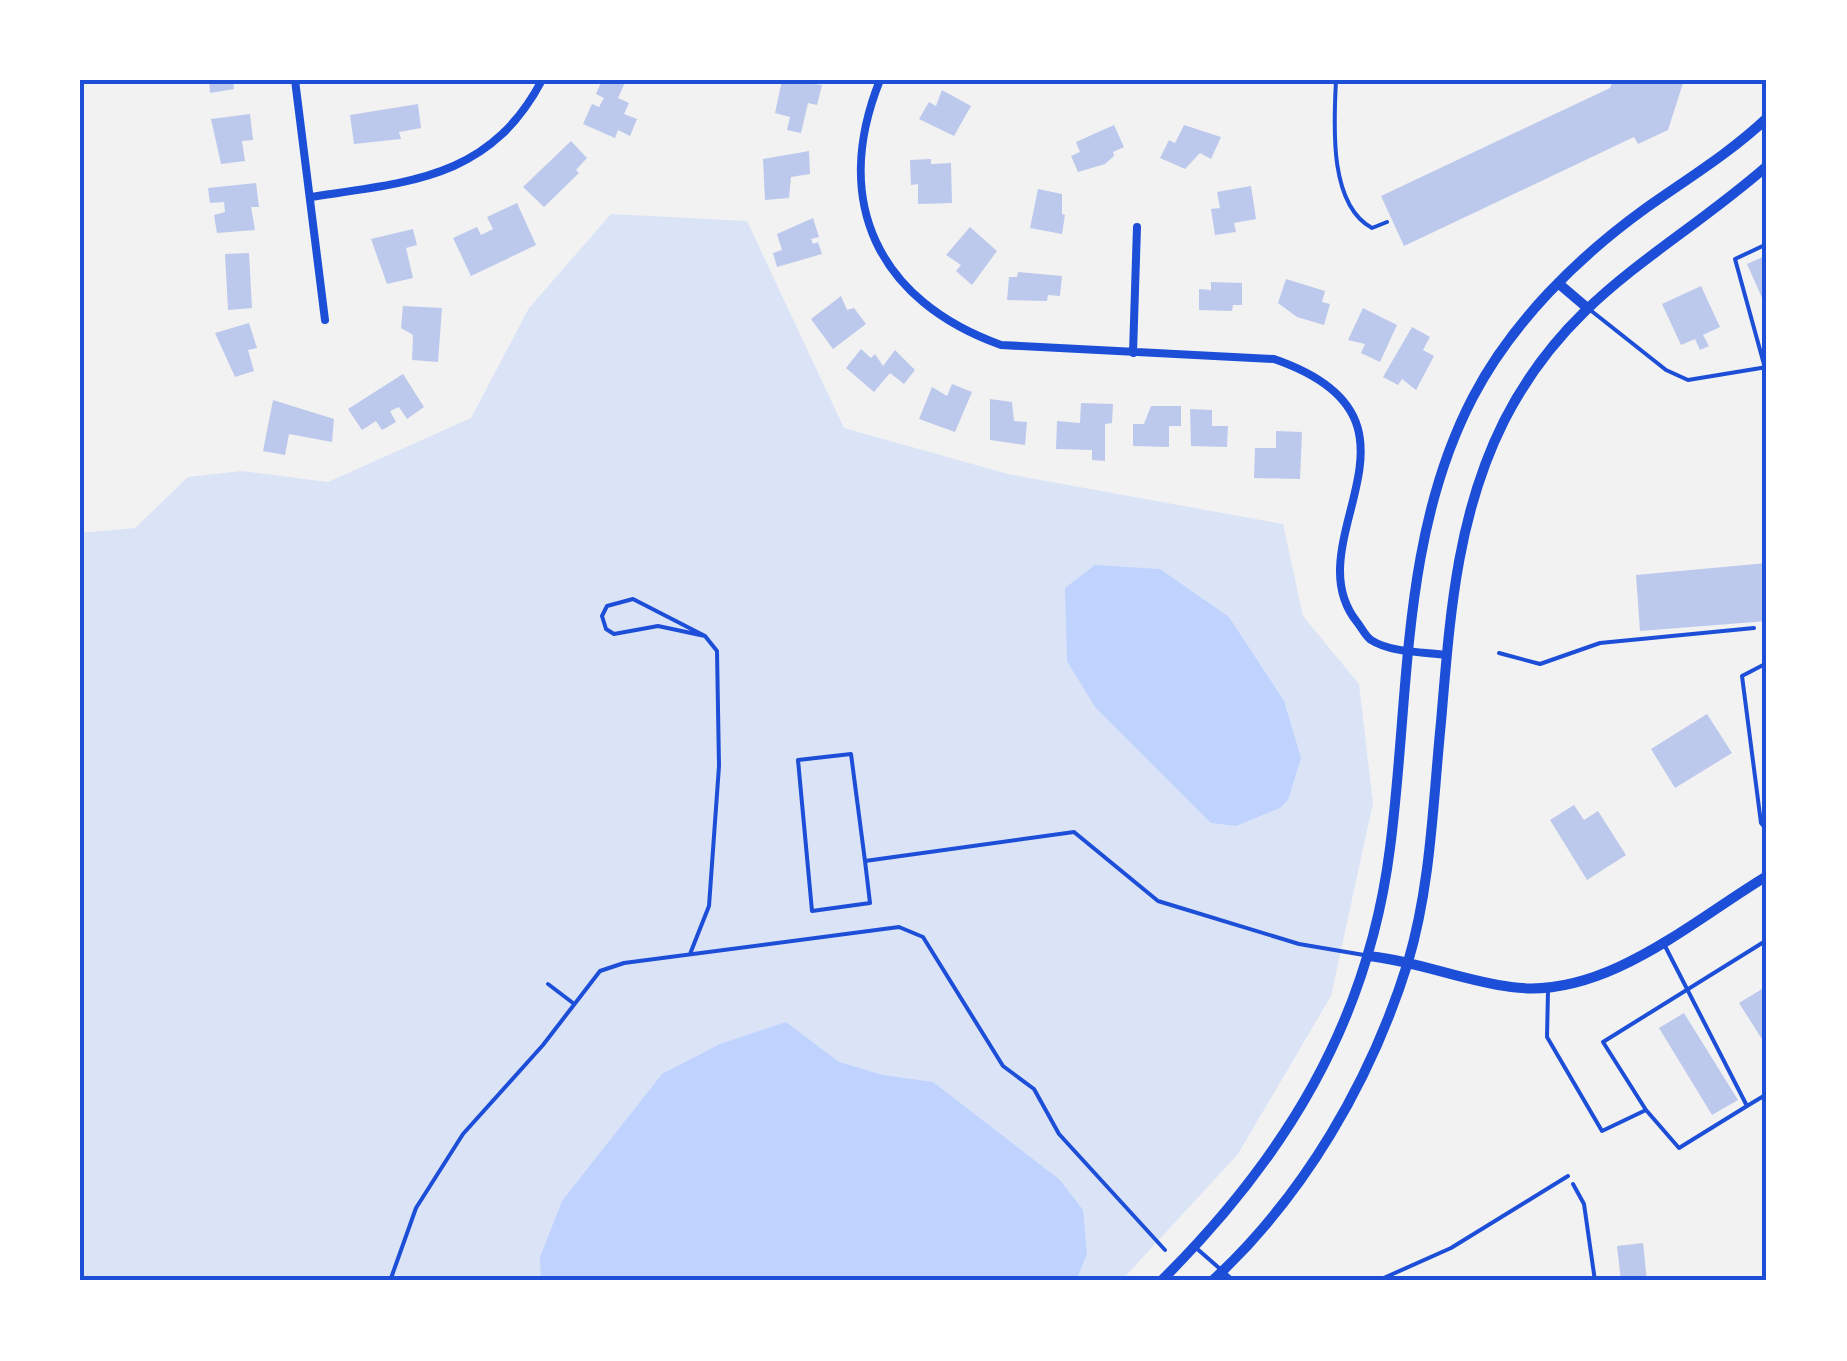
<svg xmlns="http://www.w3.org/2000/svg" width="1847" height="1361" font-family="'Noto Sans',sans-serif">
<rect width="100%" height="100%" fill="#f2f2f2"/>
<path fill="#dbe4f7" d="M611 214 747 221 844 428 1008 474 1283 524 1303 616 1359 684 1373 803 1331 996 1238 1154 1121 1281H80V533L135 528 188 477 242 471 328 482 471 418 529 308Z"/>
<path fill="#bfd3fe" d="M1095 565 1160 569 1229 617 1284 701 1301 758 1288 800 1280 808 1236 826 1211 823 1095 707 1067 661 1065 588Z
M786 1022 839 1062 883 1075 933 1082 1060 1180 1083 1210 1087 1254 1076 1281H541L540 1257 562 1201 662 1074 720 1044Z"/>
<path fill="#bdc9ec" d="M209 80H233L234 89 210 93Z
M602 80H626L618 98 629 103 624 114 637 119 630 136 618 130 615 138 583 124 592 104 599 107 604 98 596 94Z
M782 80 822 85 817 105 808 103 801 133 787 130 790 117 775 113Z
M1613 80H1684L1668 130 1638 144 1634 137 1404 246 1381 196 1610 88Z
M942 90 971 106 954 136 919 119 929 102 936 106Z
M418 104 421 128 399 132 401 139 354 144 350 115Z
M250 114 253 140 242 141 245 161 221 164 211 119Z
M1114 125 1124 147 1113 152 1114 156 1105 164 1078 172 1071 156 1080 152 1076 142Z
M1184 125 1221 137 1211 159 1200 153 1185 169 1160 158 1169 140 1175 143Z
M571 141 587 158 576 170 579 173 544 207 523 187Z
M809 151 810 174 791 177 789 198 765 200 763 159Z
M931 159V164L951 163 952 203 918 204V184L911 185 910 160Z
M256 183 259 207H251L255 230 217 233 214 215 225 212 224 202 210 203 208 188Z
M1251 186 1256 219 1234 223 1236 232 1215 235 1211 209 1220 208 1217 192Z
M1038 189 1062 194V214L1065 215 1062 234 1030 228Z
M517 203 536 245 471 276 453 238 477 227 481 235 493 229 487 217Z
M813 218 819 237 811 239 813 244 818 242 822 254 777 267 773 253 782 250 777 234Z
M970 227 997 251 972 285 956 271 961 265 946 255Z
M413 229 417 245 406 248 413 278 387 284 371 239Z
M249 253 252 308 228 310 225 254Z
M1767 255V309L1747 264Z
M1018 272 1062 276 1060 296 1048 295 1047 301 1007 300 1009 277H1017Z
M1286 279 1325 291 1322 302 1330 304 1324 325 1297 317 1278 303Z
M1211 282 1242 283V305H1233L1232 311 1199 310V289L1211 290Z
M1701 286 1720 327 1703 335 1709 346 1700 350 1695 339 1681 345 1662 304Z
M841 296 847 310 854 308 866 324 833 349 811 319Z
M403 306 442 308 438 362 412 360 413 335 401 328Z
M1363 308 1397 325 1380 362 1361 353 1365 344 1348 340Z
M249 323 257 348 248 350 254 371 235 377 215 333Z
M1412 327 1430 337 1423 350 1434 356 1416 390 1402 379 1398 385 1383 377Z
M861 349 871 358 875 354 883 366 895 350 915 370 904 384 890 373 874 392 846 368Z
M403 374 424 407 407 419 399 407 390 411 396 422 382 430 376 421 362 430 348 409Z
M952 384 972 392 955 432 919 419 932 387 947 396Z
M990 399 1012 402 1014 421 1027 422 1025 445 990 440Z
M273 400 334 419 332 442 289 434 285 455 263 451Z
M1081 403 1113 404 1112 423 1105 424V461L1092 460V450L1056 449 1057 421 1080 423Z
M1151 406H1181V426H1169V447L1133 446V424H1144Z
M1190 409 1212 410V426H1228L1227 447 1191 446Z
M1276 431 1302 432 1300 479 1254 478 1255 448H1276Z
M1767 563V621L1640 631 1636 575Z
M1707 714 1732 753 1675 788 1651 749Z
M1574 805 1584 820 1598 811 1626 855 1587 880 1550 820Z
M1767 986V1047L1739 1003Z
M1684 1013 1738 1100 1712 1115 1659 1028Z
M1643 1243 1647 1281H1621L1617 1246Z"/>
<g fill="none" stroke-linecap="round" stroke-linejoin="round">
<path stroke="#1d4ed8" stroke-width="4" d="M690 954 709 906 719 766 717 651 705 636 633 599 607 606 602 616 606 629 614 634 658 626 705 636
M548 984 573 1003
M1573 1184 1584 1204 1595 1281
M390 1281 416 1208 463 1134 543 1045 600 971 624 963 899 927 923 937 1003 1066 1034 1089 1059 1134 1165 1250"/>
<path stroke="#1d4ed8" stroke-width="4" d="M1336 80C1334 123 1328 204 1372 228L1387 222
M1589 309 1666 370 1688 380 1767 367
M1765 368 1735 259 1767 244
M1499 653 1540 664 1600 643 1754 628
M1767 663 1742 676 1761 823 1767 830
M865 861 870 903 812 911 798 760 851 754 865 861 1074 832 1158 901 1299 944 1364 955
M1548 991 1547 1037 1602 1131 1646 1110 1679 1148 1747 1106 1665 946
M1747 1106 1767 1094
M1646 1110 1603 1042 1767 940
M1195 1247 1234 1281
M1377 1281 1451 1248 1568 1176"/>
<path stroke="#1d4ed8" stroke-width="8" d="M295 80 325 320
M880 80C831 202 878 301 1001 345L1274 359C1451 420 1291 540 1357 622 1361 627 1366 637 1371 640 1391 653 1425 652 1447 655
M310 197C410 182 490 179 542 80
M1133 353 1137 227"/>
<path stroke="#1d4ed8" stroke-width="10" d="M1558 283 1585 306
M1368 956C1417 961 1463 981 1511 987 1604 1000 1692 921 1767 876
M1161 1281C1284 1159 1368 1023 1390 848 1410 696 1400 537 1473 397 1512 322 1578 257 1646 208 1687 179 1730 153 1767 118
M1212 1281C1304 1196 1371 1081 1408 962 1431 885 1433 801 1441 722 1450 617 1456 517 1504 421 1569 293 1666 254 1767 166"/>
</g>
<rect width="1847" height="1361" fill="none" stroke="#ffffff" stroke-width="165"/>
<rect x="82" y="82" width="1682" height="1196" fill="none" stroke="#1d4ed8" stroke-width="4"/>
</svg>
